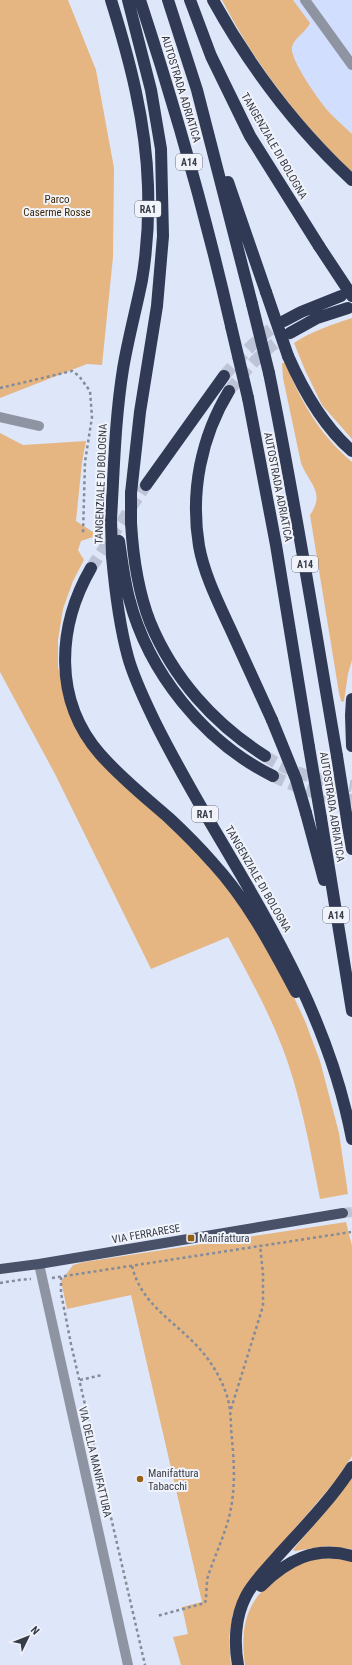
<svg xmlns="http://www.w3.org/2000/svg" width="352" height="1665" font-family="'Roboto Condensed',sans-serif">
<rect width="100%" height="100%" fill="#dee6fa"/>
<path fill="#d1defd" d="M241 0H352V149Z"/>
<path fill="#e5b682" d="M0 0H68L96 70 114 168 113 257 102 365 87 364 0 398Z
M222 0H293L310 23C306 32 294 38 292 47 289 58 319 101 328 111 335 119 344 126 352 134V172C300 122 255 64 222 0Z
M352 318V439L322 405 305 370 294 343C312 331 331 325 352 318Z
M282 363H285C302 403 319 434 352 462V660L348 674 344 701 343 702 341 701 339 693 310 515C326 492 309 484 301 463L283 378Z
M0 433 23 445 86 441 82 462 76 521 93 532V537L81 541 78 550 84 560 73 581 63 609 58 640V667L72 718 192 846 238 900 291 991 305 1021 320 1061 339 1133 348 1194 320 1199C311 1154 303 1108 288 1063 273 1019 250 978 228 937L151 969 55 774 0 672Z
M346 1222 352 1246V1456L337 1479 270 1558 233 1613 229 1638 231 1665H181L173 1637 188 1634 182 1607 202 1602 131 1295 67 1309 61 1281 73 1265 84 1262Z
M352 1477V1549L326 1546 295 1551 293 1550Z
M319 1558 343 1559 352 1561V1665H245C240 1629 245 1602 275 1579 280 1575 286 1569 292 1566 301 1563 311 1561 319 1558Z"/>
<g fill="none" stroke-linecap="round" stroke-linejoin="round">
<path stroke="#bdc4d7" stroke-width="10" stroke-dasharray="10 5" stroke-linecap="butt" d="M343 1213 352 1212"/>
<path stroke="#bdc4d7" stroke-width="12" stroke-dasharray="12 6" stroke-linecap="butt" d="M224 376C241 356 260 334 284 321
M229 391C247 368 265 348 290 333
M91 568 146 485
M265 756C290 773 323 781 352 786
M273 776C298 788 324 797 352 800"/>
<path stroke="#848b9b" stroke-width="2.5" stroke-dasharray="3 3" stroke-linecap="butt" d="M0 388 72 371 79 376 90 391 92 417 85 462 83 534
M132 1266C141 1304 173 1320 198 1347 210 1360 220 1376 226 1393 230 1404 231 1417 231 1429 234 1458 236 1485 230 1513 225 1535 215 1555 208 1576 206 1585 207 1595 205 1603L157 1616
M61 1277V1293L71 1344 145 1665
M52 1278 351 1232
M0 1283 19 1280 31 1279
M80 1380 102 1375
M231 1409 263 1306V1274L260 1245"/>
<path stroke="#8f94a2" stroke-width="10" d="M305 0 352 65
M0 417 39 426
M39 1264 128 1665"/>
<path stroke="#485168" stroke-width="10" d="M0 1269 39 1264 343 1213"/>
<path stroke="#303a54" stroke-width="12" d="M128 0 151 90 161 149 163 236 157 306 140 412 131 493
M140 0C175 107 206 216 231 326
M168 0 197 90 252 304
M190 0 211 56 250 136 319 246
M213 0C250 67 296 128 352 180
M228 182 266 292
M284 321 301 312 341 296
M290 333 317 318 348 308
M288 356C303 390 323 426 352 451
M269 373C295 500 315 628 337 756
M229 391C201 437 190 492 199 546 204 574 218 602 230 628 244 659 258 689 272 720
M248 398 276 545 309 747
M146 485 224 376
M111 519C114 469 115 419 123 369 128 339 136 310 142 280 147 250 149 217 148 186 146 122 130 61 111 0
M131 523C133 557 138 591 150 622 173 678 214 724 265 756
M119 541C122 560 124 579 129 598 148 672 204 742 273 776
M112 556C115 590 119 624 128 657 134 679 145 701 155 722 171 754 189 786 207 817 268 921 329 1018 352 1139
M91 568C57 627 53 700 100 754 121 778 145 797 169 818 184 832 199 847 213 863 248 901 272 947 296 992
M352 699 351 715 352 746
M306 813 324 880
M321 818 352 1011
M348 826 352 849
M261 1586C286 1561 315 1545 352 1556
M238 1665C234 1643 235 1617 246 1596 253 1582 265 1571 276 1558 302 1529 331 1500 352 1467"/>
<path stroke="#303a54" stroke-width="12" d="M319 246 352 296
M266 292 288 356
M252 304 269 373
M231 326 248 398
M131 493V523
M111 519 112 556
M272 720 296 779 306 813
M309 747 321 818
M337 756 348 826"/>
</g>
<g fill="#966018" stroke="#f0f3fa" stroke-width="1.5">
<rect x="187" y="1234" width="8" height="8" rx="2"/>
<circle cx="140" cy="1479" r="4"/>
</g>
<g text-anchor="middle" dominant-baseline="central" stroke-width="4" stroke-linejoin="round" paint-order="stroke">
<g fill="#f0f3fa" stroke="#6e737e" stroke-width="1">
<rect x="176" y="154" width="26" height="16" rx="3"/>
<rect x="135" y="201" width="26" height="16" rx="3"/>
<rect x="292" y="556" width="26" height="16" rx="3"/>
<rect x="192" y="806" width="26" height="16" rx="3"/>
<rect x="323" y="907" width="26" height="16" rx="3"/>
</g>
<g font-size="10" font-weight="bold" fill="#373c49">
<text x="189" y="162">A14</text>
<text x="148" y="209">RA1</text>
<text x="305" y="564">A14</text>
<text x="205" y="814">RA1</text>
<text x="336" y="915">A14</text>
</g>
<g font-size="11" fill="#373c49" stroke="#f0f3fa">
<text transform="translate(181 89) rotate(73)">AUTOSTRADA ADRIATICA</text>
<text transform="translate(274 146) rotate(60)">TANGENZIALE DI BOLOGNA</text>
<text transform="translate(101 484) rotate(-88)">TANGENZIALE DI BOLOGNA</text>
<text transform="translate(278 487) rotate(79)">AUTOSTRADA ADRIATICA</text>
<text transform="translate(332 807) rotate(81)">AUTOSTRADA ADRIATICA</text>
<text transform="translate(258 879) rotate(60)">TANGENZIALE DI BOLOGNA</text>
<text transform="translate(146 1234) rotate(-10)">VIA FERRARESE</text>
<text transform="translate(95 1462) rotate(77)">VIA DELLA MANIFATTURA</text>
</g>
<g font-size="11" fill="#402809" stroke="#f0f3fa">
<text x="57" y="199">Parco<tspan x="57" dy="13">Caserme Rosse</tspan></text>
</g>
<g font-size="11" fill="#373c49" stroke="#f0f3fa" text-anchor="start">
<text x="199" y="1238">Manifattura</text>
<text x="148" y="1473">Manifattura<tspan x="148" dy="13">Tabacchi</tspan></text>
</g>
</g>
<g transform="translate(28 1637) rotate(47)" stroke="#f0f3fa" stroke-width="3" paint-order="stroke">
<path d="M0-3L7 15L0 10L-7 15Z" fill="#373c49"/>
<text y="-6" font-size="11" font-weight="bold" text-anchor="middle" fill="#373c49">N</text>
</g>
</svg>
